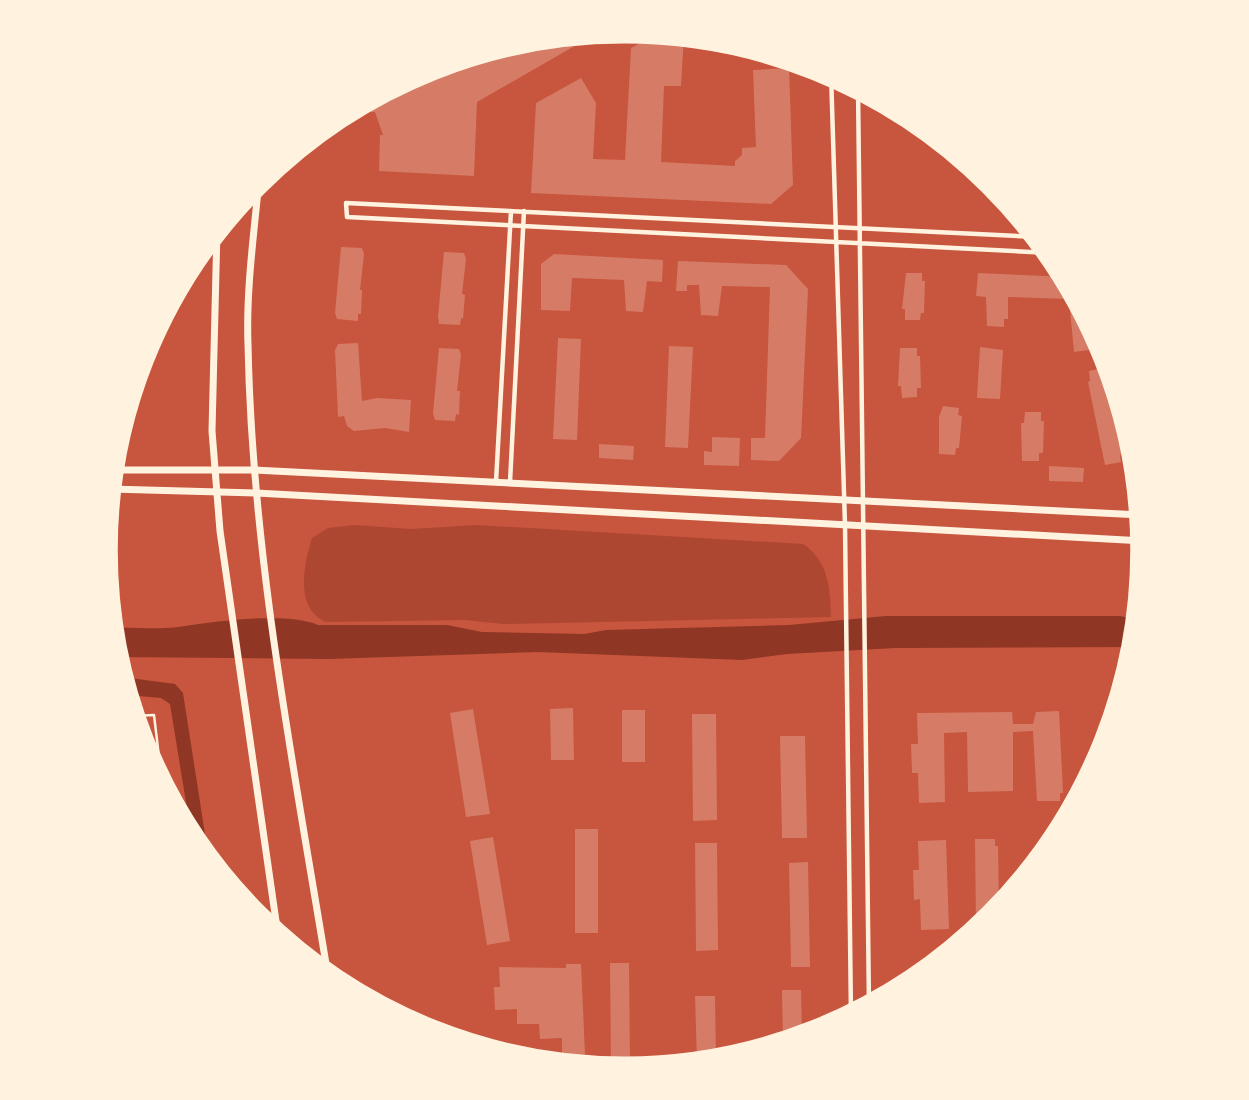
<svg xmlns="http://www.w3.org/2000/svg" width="1249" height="1100" font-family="Ubuntu,sans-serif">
<rect width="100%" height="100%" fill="#c8553d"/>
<path fill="#ae4732" d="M355 525 411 529 476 525 803 544C829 561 830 589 831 617L503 624 465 620 326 622C294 609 304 564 312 538L328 528Z"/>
<path fill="#8f3625" d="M886 616H1120L1138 620 1135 647 895 648 787 654 742 660 538 652 328 659 116 657 112 628C133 627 156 630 178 627 212 622 287 611 318 625H447L482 632 584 634 606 630 789 625Z
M122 677 175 684 183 693 209 860 192 839 170 704 161 698 127 695Z"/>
<path fill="#d67c66" d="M599 32 477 102 474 176 379 171 380 135H383L375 112H371L372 98 426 69 523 40Z
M655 35 684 36 681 86H664L661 162 735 166V161L742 155V148L756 147 753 70 789 68 793 185 771 204 531 193 536 103 581 78 596 103 593 159 625 160 631 48Z
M341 247 362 248 364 254 360 290H362L361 314H358V321L337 319 335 313Z
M444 252 464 253 466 259 462 294 465 295 463 319 461 318 460 325 439 324 438 317Z
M554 254 663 260 662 282 647 281 643 312 626 311 624 280 572 278 570 311 541 310V264Z
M678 261 786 265 808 289 801 438 779 461 751 460V438H765L770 287 722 286 718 316 701 315 699 285H687V291H676Z
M906 273H922V281H925L924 313H921L920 320H905V309H902Z
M978 273 1066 277 1104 348 1074 352 1069 299 1008 297V319H1004V327L987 326 986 297 976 296Z
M558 338 581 339 577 440 553 439Z
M358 343 362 401 377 398 411 400 409 432 385 428 354 431 347 426 344 416 338 417 335 350 338 344Z
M669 346 693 347 688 448 665 447Z
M980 347 1003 350 1000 399 977 398Z
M439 348 459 349 461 355 457 391H460L459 415 456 414 455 421 435 420 433 413Z
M900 348H917V356H920L921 388H917V397L902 398 901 386H898Z
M1103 368 1104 376 1109 375 1114 423 1118 422 1123 454 1120 455 1121 462 1105 465 1088 382 1090 381 1089 371Z
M943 406 959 408 958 415 962 416 959 448H956L955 455 939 454V417Z
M1025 412H1041V421H1044L1043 453H1039V461H1022L1021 423H1024Z
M712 437 740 438 739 466 704 465V451L712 452Z
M599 444 634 446 633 460 599 458Z
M1049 466 1084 468 1083 482 1049 481Z
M573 708 574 760H551L550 709Z
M473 709 490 814 466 817 450 713Z
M622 710H645V762H622Z
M1059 711 1063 793H1060V801H1037L1033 731 1013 732V791L968 792 967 732 944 733 945 802 919 803 918 773H912L911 744H918L917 713 1012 712 1013 724H1033L1036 712Z
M692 714H716L717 820 693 821Z
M145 731 147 755 139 732Z
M780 736H805L807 838H782Z
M575 829H598V933H575Z
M493 837 510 941 487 945 470 841Z
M975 839H995V846H998L999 910 980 928H976Z
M946 840 949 929 921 930 920 899 914 900 913 870H919L918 841Z
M695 843H717L718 950 696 951Z
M808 862 810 967H791L789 863Z
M610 963H629L630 1066 611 1067Z
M566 964H581L585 1054 562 1055V1038L540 1039 539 1024H517V1009L495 1010 494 987H500L499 967 566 968Z
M782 990H801L802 1037 783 1043Z
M695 996H715L716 1061 697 1063Z"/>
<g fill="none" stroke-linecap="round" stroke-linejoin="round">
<path stroke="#fff3e0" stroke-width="2.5" d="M134 716 154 715 162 782"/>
<path stroke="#fff3e0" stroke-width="4.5" d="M831 73 845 525 851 1016
M858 88 869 1006
M1037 237 346 203 347 217 1050 253
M496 482 511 211
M510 482 524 211"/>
<path stroke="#fff3e0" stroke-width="7" d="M112 470H254L1141 515
M110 489 256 493 1144 541"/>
<path stroke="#fff3e0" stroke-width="7" d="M259 180C254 234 246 290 248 344 252 557 294 767 328 976
M217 230 212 431 220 531 278 935"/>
</g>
<path d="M0 0H1249V1100H0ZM116 550a508 508 0 1 1 1016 0a508 508 0 1 1-1016 0Z" fill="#fff3e0" fill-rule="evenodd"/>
<path fill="none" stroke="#fff3e0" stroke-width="3.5" d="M116 550a508 508 0 1 1 1016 0a508 508 0 1 1-1016 0Z"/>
</svg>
